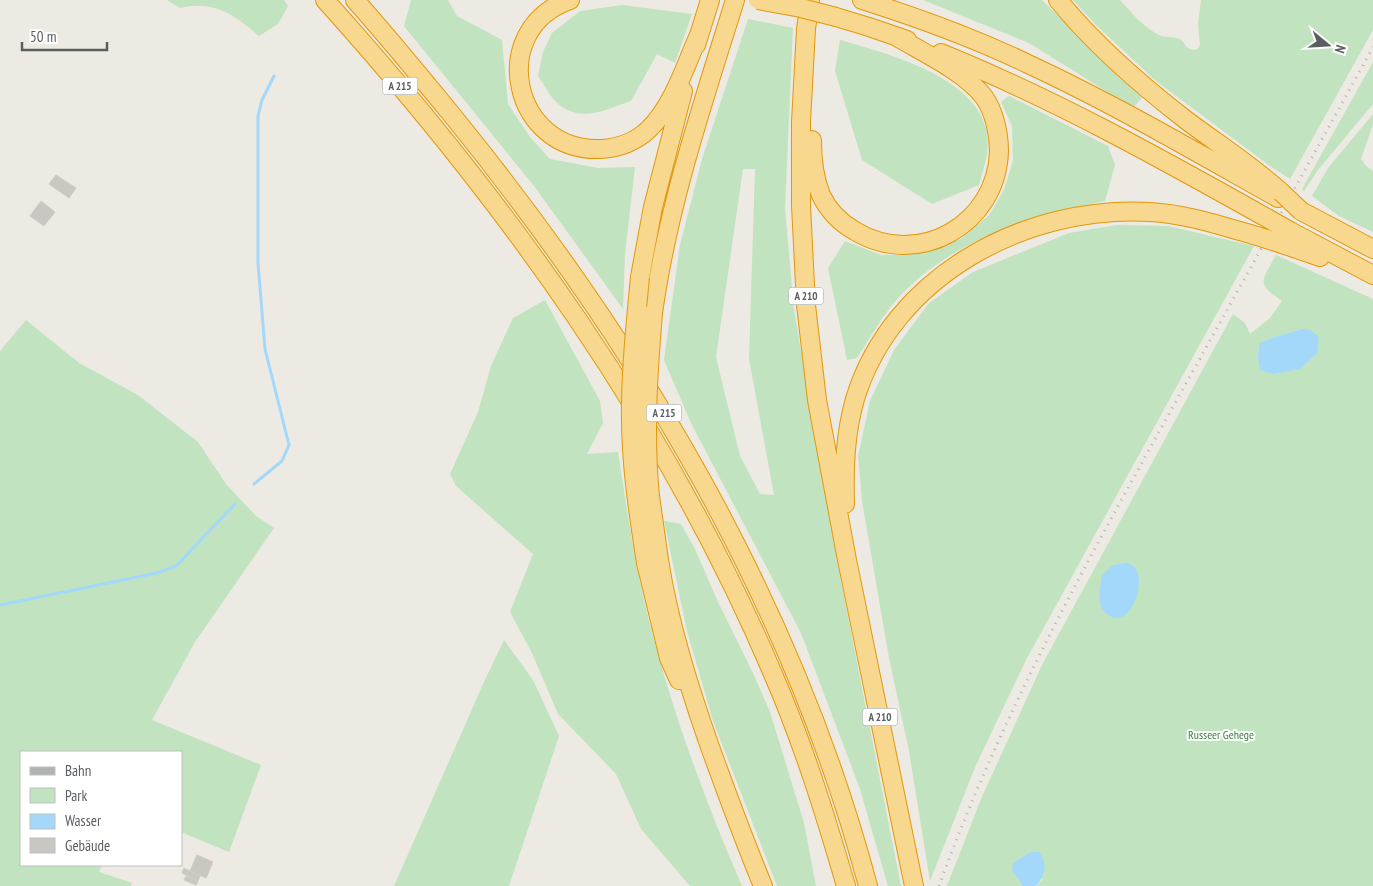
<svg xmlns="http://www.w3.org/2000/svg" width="1373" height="886" font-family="'PT Sans Narrow',sans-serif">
<rect width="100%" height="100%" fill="#eceae2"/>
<path fill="#c1e3bf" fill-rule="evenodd" d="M167 0H284L288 6 278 24 259 36C235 15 213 0 180 8Z
M411 0H448L457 16 502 40 508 104 530 137 550 159 598 168 635 167 625 254 623 309 534 186 404 26Z
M923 0H1042L1142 98 1133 108 1029 43Z
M1073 0H1120C1132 13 1143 27 1159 35 1170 40 1181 33 1186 47L1193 50 1198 49 1200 45 1198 24 1201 0H1373V30L1290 179 1270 166 1156 81 1097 26Z
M622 5 692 14 675 63 657 54 631 101C604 110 580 124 556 102 549 95 544 84 538 76L543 52 552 33 580 11Z
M748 19 793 28 785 208 794 310 838 566 901 886H888L860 789 801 633 691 423 664 360 680 245 702 159ZM743 169H755L749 359 774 495 760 494 740 456 716 357Z
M840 40C886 53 974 76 986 129 991 148 984 167 979 185L932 204 862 160 835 71Z
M1373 62V104L1318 170 1304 191 1302 189Z
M1009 96 1108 146 1115 165 1105 201C1084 206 1063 210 1042 216 993 228 932 260 898 298 882 316 870 338 857 358L847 360 828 268 845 241 881 255 916 254 961 239 990 214 1004 190 1013 160 1012 126 1001 102Z
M1373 114V124L1361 159 1366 166 1373 171V232L1339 216 1312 196 1328 168Z
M1117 225 1168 226 1254 246 1026 660 976 765 930 881 909 751 889 658 862 501 858 456 870 401 894 350 929 303 973 272 1069 233Z
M1276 255 1373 299V886H1036L1042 880 1039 852H1030L1013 863 1023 886H947L981 799 1042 665 1233 314 1245 323 1250 334 1270 318 1282 301C1255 283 1262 281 1276 255ZM1302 329 1258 358 1259 345C1273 336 1287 334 1302 329Z
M545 300 600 401 603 423 587 454 618 452C627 510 635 568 650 624 673 714 705 801 742 886H690L641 829 616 774 558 714 532 653 510 612 533 554 456 486 450 474 478 412 491 366 513 318Z
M26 320 79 363 138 395 198 442 226 484 256 516 274 528 195 642 152 720 261 765 229 852 181 832V752H21V865H102L99 872 132 883 131 886H0V351Z
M664 521 681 524 695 549 718 602 753 673 770 712 804 823 816 886H777L713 721 687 631Z
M504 640 533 680 559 736 509 886H394L484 682Z"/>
<path fill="#a4d8fa" d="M1302 329 1310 330 1319 337 1317 353 1300 369 1273 374 1260 370 1258 358 1259 344C1273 336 1287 334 1302 329Z
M1128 563C1147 570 1138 604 1126 614 1122 618 1117 619 1112 617 1094 610 1100 589 1102 575L1113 565Z
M1030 852H1039C1048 863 1045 877 1036 886H1023L1012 870 1013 863Z"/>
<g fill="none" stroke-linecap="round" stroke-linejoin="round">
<path stroke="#a4d8fa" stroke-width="3" d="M254 484 282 461 289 445 265 349 258 263V116L262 100 274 76
M0 605 157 573 176 566 235 504"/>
</g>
<path fill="#cac6c1" stroke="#d1cbc1" d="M56 175 76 188 69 198 49 184Z
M41 201 55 212 44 226 30 216Z
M197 855 213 862 206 878 190 871Z
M184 868 200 876 198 881 182 873Z
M186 876 198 881 196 885 184 880Z"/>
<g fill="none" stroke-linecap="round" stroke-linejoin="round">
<g stroke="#e3970b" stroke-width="20">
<path id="highway" d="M325 0C506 201 667 424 773 674 803 743 825 814 846 886
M355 0C388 37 420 76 452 115 638 344 792 600 868 886
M570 0C486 29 512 153 601 149 619 148 637 141 649 129 673 106 686 64 699 35
M810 0 806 29 801 122V205L806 305 817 400 847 560 914 886
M862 0C919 18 974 38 1028 64 1112 103 1196 152 1278 198
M1058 0C1094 44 1142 86 1186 120 1218 144 1251 165 1281 192
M836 17 869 27 907 40
M696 45 710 0
M941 53C1054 99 1160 158 1267 218
M812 140C812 159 814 178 821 195 828 210 841 223 855 231 918 269 997 225 999 151 999 133 994 111 984 97 965 72 924 53 897 37
M1301 211 1373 249
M1290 231 1373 275
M1282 244 1320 257
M640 277 653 207 683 91
M653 313C668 205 703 103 735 0
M845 504C844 468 845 434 855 399 893 275 1026 205 1150 212 1187 214 1222 226 1257 236
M659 560C669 624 689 687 710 747 727 794 744 840 763 886
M646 563 669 658 679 680"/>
</g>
<use href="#highway" stroke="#f7d88e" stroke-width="18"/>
<path stroke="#b1b2b2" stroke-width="3" stroke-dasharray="1 6" stroke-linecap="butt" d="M939 886C998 723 1081 572 1165 421 1235 296 1304 172 1373 47"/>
<g stroke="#e3970b" stroke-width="20" stroke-linecap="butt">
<path id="highway-bridge" d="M758 0 801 8 836 17
M1281 192 1301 211
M1267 218 1290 231
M1257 236 1282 244
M640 277C636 320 631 363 631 407 630 459 638 511 646 563
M653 313C648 374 644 435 650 496 653 518 656 539 659 560"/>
</g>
<use href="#highway-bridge" stroke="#f7d88e" stroke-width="18"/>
</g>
<g text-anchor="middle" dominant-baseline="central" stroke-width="4" stroke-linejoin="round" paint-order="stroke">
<g fill="#fff" stroke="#8c8e91" stroke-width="1">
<rect x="382.5" y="77.5" width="35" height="17" rx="4"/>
<rect x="788.5" y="287.5" width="35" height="17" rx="4"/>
<rect x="646.5" y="404.5" width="35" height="17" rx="4"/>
<rect x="862.5" y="708.5" width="35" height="17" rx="4"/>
</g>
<g font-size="11" font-weight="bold" fill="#5a5e62">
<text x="400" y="86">A 215</text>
<text x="806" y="296">A 210</text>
<text x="664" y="413">A 215</text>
<text x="880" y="717">A 210</text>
</g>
<g font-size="12" fill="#398339" stroke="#fff">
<text x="1221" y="734">Russeer Gehege</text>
</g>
</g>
<rect x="20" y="751" width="162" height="115" fill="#ffffff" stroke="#bdbfc0"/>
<rect x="30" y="767" width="25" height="8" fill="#b1b2b2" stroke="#bdbfc0"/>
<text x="65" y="776" font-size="15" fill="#5a5e62">Bahn</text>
<rect x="30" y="788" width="25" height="15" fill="#c1e3bf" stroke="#bdbfc0"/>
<text x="65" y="801" font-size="15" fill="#5a5e62">Park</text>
<rect x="30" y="814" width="25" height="15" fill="#a4d8fa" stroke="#bdbfc0"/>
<text x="65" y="826" font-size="15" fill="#5a5e62">Wasser</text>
<rect x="30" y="838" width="25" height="15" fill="#cac6c1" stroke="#bdbfc0"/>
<text x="65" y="851" font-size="15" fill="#5a5e62">Gebäude</text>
<g transform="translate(1328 45) rotate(108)" stroke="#ffffff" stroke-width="4" paint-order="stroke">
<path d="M0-4L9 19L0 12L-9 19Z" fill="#5a5e62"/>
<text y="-8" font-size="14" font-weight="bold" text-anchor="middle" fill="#5a5e62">N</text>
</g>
<path d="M22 42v8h85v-8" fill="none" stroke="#5a5e62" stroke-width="2.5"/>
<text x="30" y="42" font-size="15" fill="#5a5e62" stroke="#ffffff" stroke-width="4" paint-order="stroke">50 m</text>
</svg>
